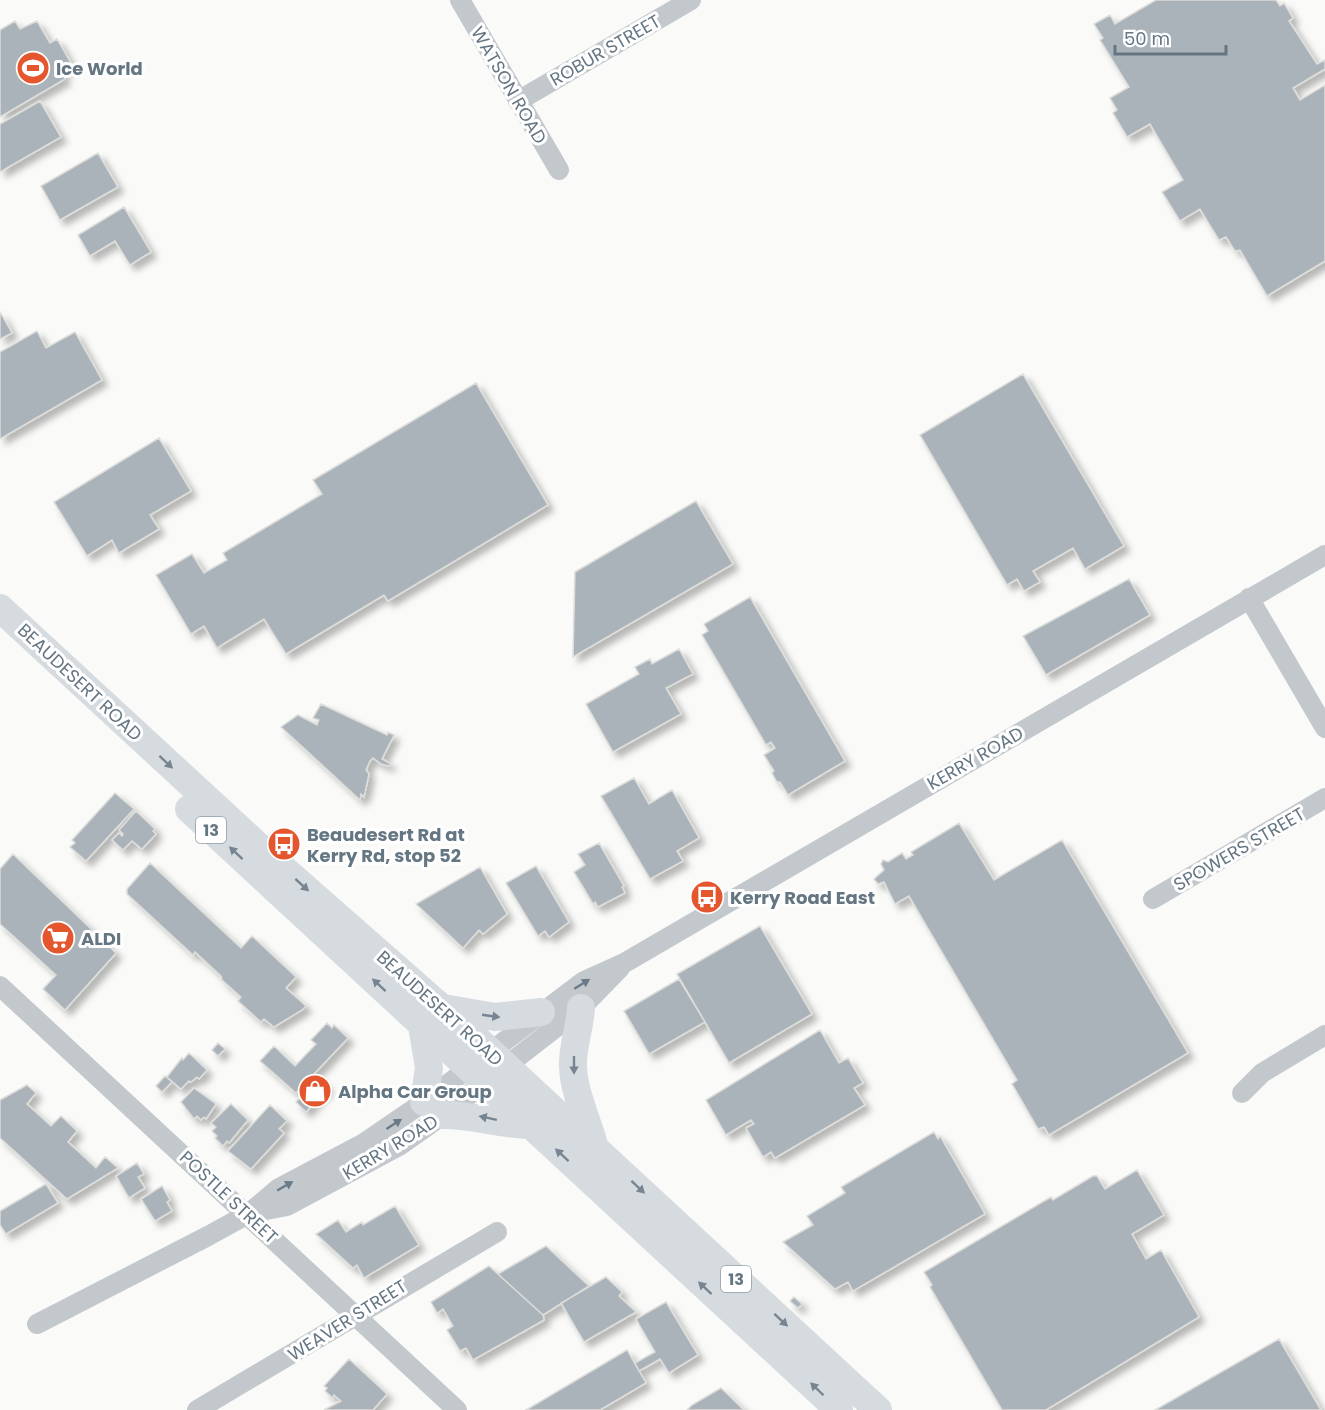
<svg xmlns="http://www.w3.org/2000/svg" width="1325" height="1410" font-family="Poppins,sans-serif">
<defs>
<filter id="shadow"><feDropShadow dx="5.5" dy="5.5" stdDeviation="3" flood-color="#0004"/></filter>
</defs>
<rect width="100%" height="100%" fill="#fafaf8"/>
<path fill="#aab3b9" stroke="#dcdcda" stroke-width="1.5" filter="url(#shadow)" d="M1156 0H1276L1280 6 1284 3 1293 18 1289 21 1317 64 1325 60V69L1293 88 1300 100 1325 85V261L1267 296 1240 250 1235 251 1226 237 1219 240 1200 209 1180 221 1162 192 1183 180 1150 124 1127 137 1113 113 1117 110 1110 98 1129 87 1100 40 1103 38 1094 24 1110 15 1115 24Z
M15 21 20 29 37 21 50 43 57 39 72 65 61 72 65 79 0 117V30Z
M40 101 61 137 0 172V124Z
M98 153 118 187 60 220 41 186Z
M124 207 151 252 130 265 115 241 90 256 78 235Z
M0 312 12 333 0 339Z
M37 331 46 348 75 332 102 380 0 439V352Z
M1023 374 1124 546 1085 569 1073 548 1033 571 1040 582 1024 591 1017 579 1007 585 920 435Z
M476 383 548 505 388 601 384 595 286 654 264 619 217 648 204 626 191 634 156 575 192 554 204 573 227 560 223 553 322 494 313 480Z
M159 438 191 491 150 515 159 529 119 553 112 540 87 556 54 502Z
M696 501 733 564 573 657 575 572Z
M1129 579 1150 615 1046 675 1023 636Z
M750 597 845 761 788 795 780 782H777L772 773 774 771 764 755 775 748 771 742 766 745 702 635 708 631 704 624Z
M679 649 693 674 666 688 681 714 613 752 586 704 639 674 635 667 650 659 652 664Z
M321 704 387 735 388 732 394 735 382 759 391 764 389 766 381 764 373 758 370 761 366 770 369 774 364 797 361 794 360 800 281 727 298 715 317 725 319 720 313 718Z
M634 778 649 804 672 790 699 838 677 851 683 861 650 879 601 796Z
M115 793 134 809 86 861 70 847 75 843 72 840Z
M136 811 155 829 153 831 156 834 142 849 132 841 123 850 112 840 119 833 122 836 123 834 119 830Z
M959 823 994 880 1062 840 1188 1053 1049 1135 1044 1127 1038 1129 1012 1084 1017 1080 909 896 895 904 884 882 878 884 874 879 884 870 881 864 883 860 888 862 902 853 906 859 913 855 911 852Z
M599 843 624 886 622 887 625 893 598 907 595 902 593 904 574 872 585 865 578 854Z
M13 854 116 953 65 1010 43 989 56 975 0 924V869Z
M150 863 241 948 252 936 296 977 286 988 306 1006 302 1010 274 1027 264 1019 261 1022 238 1001 241 997 222 980 221 976 195 952 193 955 127 894V889Z
M536 866 569 922 549 937 545 931 538 936 506 883Z
M480 867 507 914 483 934 479 930 463 948 416 904Z
M760 926 812 1014 729 1063 677 974Z
M679 979 705 1022 649 1054 624 1011Z
M327 1023 332 1028 334 1025 348 1038 296 1093 260 1061 274 1046 295 1066 316 1044 311 1040Z
M820 1030 839 1063 848 1058 863 1083 854 1088 865 1105 775 1158 771 1152 763 1157 746 1128 754 1124 751 1120 726 1135 706 1100Z
M218 1043 225 1049 218 1056 212 1050Z
M189 1053 207 1070 199 1079 197 1077 191 1082 189 1081 181 1089 167 1077 182 1058 183 1060Z
M165 1076 172 1082 162 1092 156 1086Z
M318 1078 328 1087 306 1112 296 1102Z
M27 1085 36 1093 27 1104 51 1126 61 1116 77 1131 68 1142 96 1168 105 1157 118 1168 67 1199 0 1138V1100Z
M194 1088 216 1104 206 1119 204 1117 201 1120 197 1116 194 1119 181 1102Z
M231 1104 248 1120 229 1143 227 1141 223 1146 215 1138 217 1136 212 1131 216 1127 211 1123Z
M270 1105 287 1121 279 1129 284 1133 251 1169 228 1151Z
M934 1132 938 1139 940 1136 985 1214 853 1291 848 1282 835 1289 783 1242 813 1225 807 1216 845 1193 841 1187Z
M137 1163 144 1174 138 1177 145 1188 129 1198 116 1176Z
M1137 1170 1164 1215 1132 1234 1146 1259 1161 1250 1199 1317 1046 1410H1002L930 1287 932 1285 924 1272 1051 1197 1053 1200 1093 1176H1097L1105 1189Z
M46 1184 58 1203 6 1234 0 1225V1211Z
M162 1186 170 1200 167 1202 172 1211 155 1221 141 1199Z
M395 1206 419 1245 364 1278 357 1265 353 1268 316 1234 338 1220 346 1232 362 1222 363 1225Z
M546 1246 589 1286 543 1315 498 1274Z
M489 1266 543 1315 544 1320 473 1360 466 1348 460 1351 447 1330 453 1326 443 1309 437 1313 431 1302Z
M606 1277 622 1292 619 1296 636 1312 584 1342 561 1303Z
M794 1297 802 1304 798 1308 790 1301Z
M666 1302 698 1355 669 1373 660 1359 639 1371 635 1363 655 1352 636 1319Z
M1279 1339 1321 1410H1155Z
M627 1350 646 1383 600 1410H526Z
M349 1359 387 1394 373 1410H324L341 1401 334 1395 333 1398 325 1391 327 1388 324 1386Z
M721 1388 744 1410H687L692 1405Z"/>
<g fill="none" stroke-linecap="round" stroke-linejoin="round">
<path stroke="#c3c8cc" stroke-width="20" d="M460 0 559 170
M518 101 691 0
M1249 598 1325 728
M1153 899 1325 798
M0 986 457 1410
M1242 1093 1262 1073 1325 1035
M251 1213 287 1206 399 1146 443 1115 581 1008 620 968
M37 1324 208 1236 248 1214 279 1188 364 1143 424 1102 584 981 626 962 1325 555
M197 1410 497 1232"/>
<path stroke="#d6dbdf" stroke-width="28" d="M0 608 271 858 468 1031 878 1410
M189 809 839 1410
M443 1008 495 1017 541 1012
M581 1008C580 1028 572 1047 573 1067 574 1093 588 1122 595 1148
M422 1025 429 1068 424 1102
M443 1115C476 1115 501 1125 531 1125"/>
</g>
<defs><path id="oneway-solid" d="M-6-.8H1V-3.2L6.5 0L1 3.2V.8H-6Z" transform="scale(1.5)"/></defs>
<g fill="#768591">
<use href="#oneway-solid" transform="translate(166 762) rotate(43)"/>
<use href="#oneway-solid" transform="translate(236 853) rotate(-137)"/>
<use href="#oneway-solid" transform="translate(302 885) rotate(42)"/>
<use href="#oneway-solid" transform="translate(379 985) rotate(-137)"/>
<use href="#oneway-solid" transform="translate(491 1016) rotate(8)"/>
<use href="#oneway-solid" transform="translate(574 1065) rotate(90)"/>
<use href="#oneway-solid" transform="translate(488 1118) rotate(-168)"/>
<use href="#oneway-solid" transform="translate(562 1155) rotate(-137)"/>
<use href="#oneway-solid" transform="translate(638 1187) rotate(43)"/>
<use href="#oneway-solid" transform="translate(705 1288) rotate(-137)"/>
<use href="#oneway-solid" transform="translate(781 1320) rotate(43)"/>
<use href="#oneway-solid" transform="translate(817 1389) rotate(-136)"/>
</g>
<g fill="#6a7a87">
<use href="#oneway-solid" transform="translate(582 984) rotate(-32)"/>
<use href="#oneway-solid" transform="translate(394 1124) rotate(-33)"/>
<use href="#oneway-solid" transform="translate(285 1186) rotate(-30)"/>
</g>
<defs>
<g id="stadium-disc" transform="scale(1.725)"><circle r="9.5" fill="#e4572e" stroke="#fff"/><path d="M0-5a6.5 5 0 1 0 0 10a6.5 5 0 1 0 0-10ZM-3.5-1.8h7v3.6h-7Z" fill="#fff"/></g>
<g id="bus-disc" transform="scale(1.725)"><circle r="9.5" fill="#e4572e" stroke="#fff"/><path d="M-5-6H5V4H4V6H2V4H-2V6H-4V4H-5ZM-3.5-4V0h7V-4ZM-3.5 1.2v1.5H-2V1.2ZM2 1.2v1.5H3.5V1.2Z" fill="#fff"/></g>
<g id="supermarket-disc" transform="scale(1.725)"><circle r="9.5" fill="#e4572e" stroke="#fff"/><path d="M-6-5.5h2.5l.6 2H6L4.5 2H-2.5L-4.4-4H-6ZM-1.5 3.2a1.3 1.3 0 1 0 .1 0ZM3 3.2a1.3 1.3 0 1 0 .1 0Z" fill="#fff"/></g>
<g id="shop-disc" transform="scale(1.725)"><circle r="9.5" fill="#e4572e" stroke="#fff"/><path d="M-5-2.5h2.3a2.7 3.5 0 0 1 5.4 0H5L5.5 6h-11ZM-1.5-2.5h3a1.5 2.3 0 0 0-3 0Z" fill="#fff"/></g>
</defs>
<g fill-rule="evenodd">
<use href="#stadium-disc" x="33" y="68"/>
<use href="#bus-disc" x="284" y="844"/>
<use href="#bus-disc" x="707" y="897"/>
<use href="#supermarket-disc" x="58" y="938"/>
<use href="#shop-disc" x="315" y="1091"/>
</g>
<g text-anchor="middle" dominant-baseline="central" stroke-width="6" stroke-linejoin="round" paint-order="stroke">
<g fill="#fff" stroke="#939fa8" stroke-width="1.5">
<rect x="196" y="817" width="30" height="26" rx="4.5"/>
<rect x="721" y="1266" width="30" height="26" rx="4.5"/>
</g>
<g font-size="16" font-weight="bold" fill="#657683">
<text x="211" y="830">13</text>
<text x="736" y="1279">13</text>
</g>
<g font-size="18" fill="#657683" stroke="#fff">
<text transform="translate(605 50) rotate(-30)">ROBUR STREET</text>
<text transform="translate(509 85) rotate(60)">WATSON ROAD</text>
<text transform="translate(80 682) rotate(43)">BEAUDESERT ROAD</text>
<text transform="translate(975 758) rotate(-30)">KERRY ROAD</text>
<text transform="translate(1239 849) rotate(-30)">SPOWERS STREET</text>
<text transform="translate(440 1008) rotate(42)">BEAUDESERT ROAD</text>
<text transform="translate(390 1147) rotate(-31)">KERRY ROAD</text>
<text transform="translate(229 1197) rotate(43)">POSTLE STREET</text>
<text transform="translate(347 1320) rotate(-32)">WEAVER STREET</text>
</g>
<g font-size="18" font-weight="bold" fill="#657683" stroke="#fff" text-anchor="start">
<text x="56" y="68">Ice World</text>
<text x="307" y="834">Beaudesert Rd at<tspan x="307" dy="21">Kerry Rd, stop 52</tspan></text>
<text x="730" y="897">Kerry Road East</text>
<text x="81" y="938">ALDI</text>
<text x="338" y="1091">Alpha Car Group</text>
</g>
</g>
<path d="M1115 45v9h111v-9" fill="none" stroke="#657683" stroke-width="3"/>
<text x="1124" y="45" font-size="18" fill="#657683" stroke="#ffffff" stroke-width="4.5" paint-order="stroke">50 m</text>
</svg>
